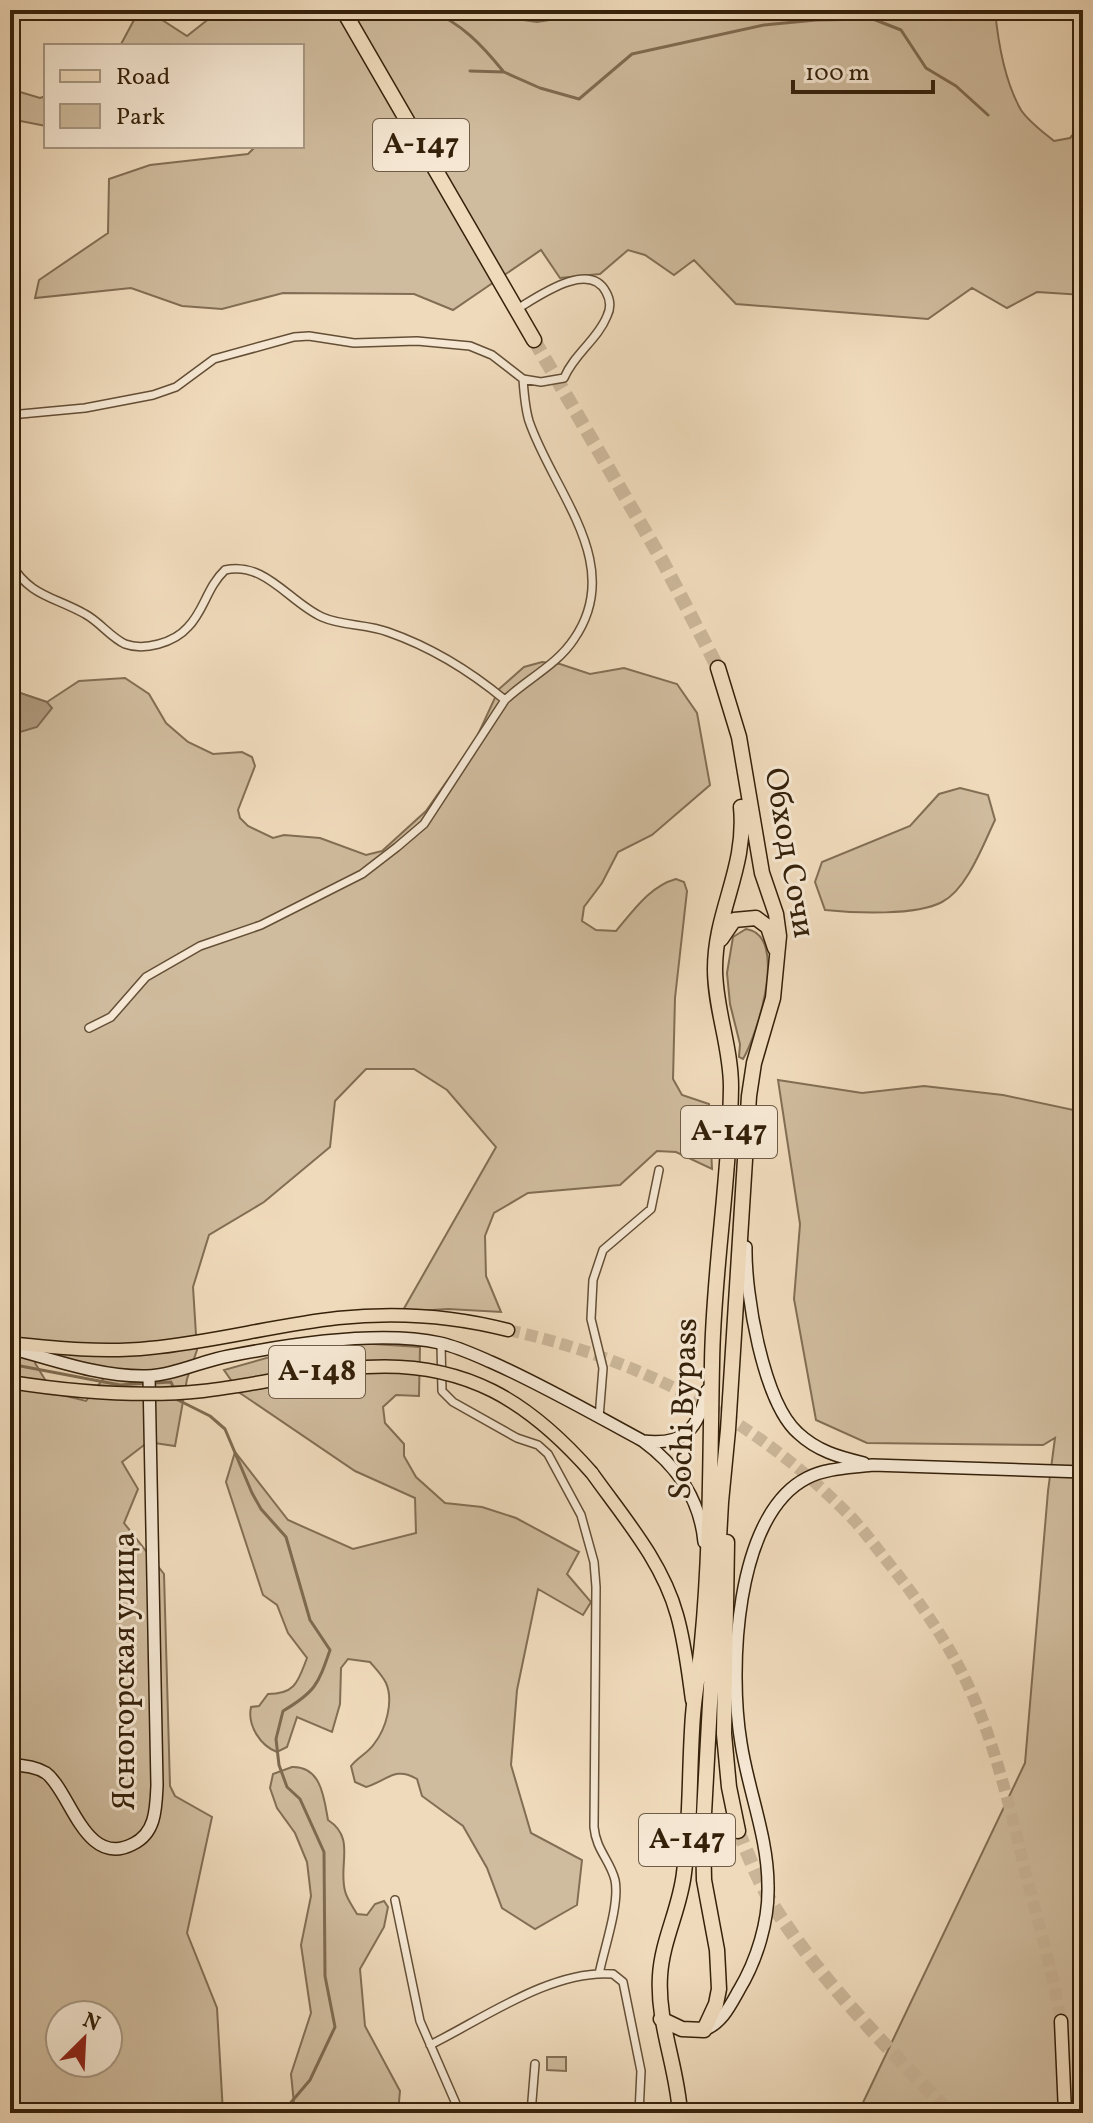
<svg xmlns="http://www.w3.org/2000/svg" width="1093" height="2123" font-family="Vollkorn,serif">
<rect width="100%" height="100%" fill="#efdabb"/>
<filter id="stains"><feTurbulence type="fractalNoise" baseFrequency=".0025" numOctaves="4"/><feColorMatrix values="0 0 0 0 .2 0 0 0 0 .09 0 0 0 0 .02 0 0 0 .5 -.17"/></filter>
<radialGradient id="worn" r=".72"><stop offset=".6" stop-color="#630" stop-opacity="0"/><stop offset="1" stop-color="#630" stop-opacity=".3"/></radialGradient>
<path fill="#cfbb9d" stroke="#826e54" stroke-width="2" fill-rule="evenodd" d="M220 10H488L495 16 537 22 612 10H995C998 42 1005 82 1021 110 1029 122 1043 132 1054 141L1070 138 1083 123V295L1037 292 1007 308 972 288 928 319 736 304 694 260 674 275 645 255 628 250 600 274 560 278 541 250 453 310 414 294 283 293 222 309 182 306 131 288 35 298 39 280 108 233 109 179 150 165 248 154 256 146H302V46H120L134 20 156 16 187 36Z
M10 89 40 98 46 96V126L10 119Z
M542 662 560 664 590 674 624 668 677 684 697 713 710 785 652 835 618 852 602 883 584 907 582 921 596 930 616 931C633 911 650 886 676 879L684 882 687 891 675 998 673 1079 682 1095 709 1104 712 1169 676 1152 657 1151 620 1185 528 1193 494 1213 485 1236 486 1276 501 1312 448 1309 402 1312 496 1147 447 1090 414 1069H366L335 1101 330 1147 264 1202 209 1235 193 1287 197 1350 187 1379 175 1446 148 1442 122 1462 138 1489 124 1523 164 1574 170 1786 175 1796 212 1817 187 1933 217 2008 223 2113H10V683L20 693 47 702 79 681 125 678 149 694 166 723 188 742 213 754 242 752 252 757 255 766 238 810 240 818 248 826 273 838 284 835 320 838 366 855 382 851 426 811 475 741 499 689 524 667ZM38 1355 100 1370 103 1379 86 1401 53 1393 35 1363ZM60 2015H108V2063H60Z
M960 788 988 795 995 820C983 845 967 889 942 902 916 916 855 913 825 910L815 882 822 862 910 826 939 794Z
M746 929C789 935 758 1033 743 1059L739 1057 740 1044 730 1004 727 973 733 937Z
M778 1080 862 1093 924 1086 1003 1095 1083 1112V2113H858L1025 1763 1048 1491 1055 1438 1043 1445 867 1443 816 1420 794 1299 800 1224Z
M327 1341 420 1347 419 1396 396 1395 383 1407 385 1423 404 1444V1456L416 1477 445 1503 482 1507 516 1518 579 1552 567 1574 591 1602 583 1615 538 1589 517 1690 511 1765 531 1833 582 1860 577 1905 535 1929 502 1908 487 1868 463 1826 422 1796 417 1779C395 1766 388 1780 366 1787L355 1782 351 1766C358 1757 368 1753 374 1744 386 1729 394 1701 386 1683 382 1675 375 1668 370 1662L348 1659 341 1668 340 1704 332 1732 297 1717 287 1747 277 1752C261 1746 247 1726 251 1707L259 1706 268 1694C296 1694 298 1681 307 1658L288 1633 277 1605 263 1595 226 1482 235 1452 288 1520 353 1549 416 1533 415 1498 355 1471 240 1393 224 1370Z
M292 1767C321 1766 324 1797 328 1820 356 1838 338 1864 345 1891 347 1899 353 1907 357 1914L367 1915 375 1904 384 1901 388 1907 384 1927 360 1969 365 2026 400 2091 398 2113H295L291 2074 311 2013 301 1945 311 1896 307 1862 295 1833 277 1808 270 1788 273 1774Z
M547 2057H566V2071L547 2070Z"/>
<path fill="#b09b7f" stroke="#7f6a50" stroke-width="2" d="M10 683 20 693 47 702 52 708 37 727 10 735Z"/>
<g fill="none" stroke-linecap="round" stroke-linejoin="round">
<path stroke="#7f6a50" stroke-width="3" d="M430 10C462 24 481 44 503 71
M816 20 873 19 901 30 926 68 956 86 988 115
M470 71 504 72 540 88 579 99 632 54 764 25 816 20 821 10
M302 96 303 94
M10 1364 120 1385 147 1383
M154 1383 171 1382 174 1389
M176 1396 178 1400 210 1416 225 1429 252 1493 261 1509 286 1537 310 1620 330 1650C318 1685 315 1692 283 1711L276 1739 279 1765 287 1787 300 1799 324 1852 325 1976 335 2027 310 2080 282 2113"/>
<path stroke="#cab598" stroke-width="12" stroke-dasharray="12 6" stroke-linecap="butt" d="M508 1330C639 1359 754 1418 849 1515 864 1530 877 1549 891 1566 922 1605 952 1648 972 1694 998 1753 1012 1817 1027 1879 1039 1926 1053 1973 1061 2021"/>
<path stroke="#cab598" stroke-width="14" stroke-dasharray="14 7" stroke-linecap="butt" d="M534 340 663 562 718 668
M738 1831C750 1859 761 1888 778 1913 826 1986 890 2050 950 2113"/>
<g stroke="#644f36" stroke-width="10">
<path id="street" d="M10 415 85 408 153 395 176 387 214 359 294 337 309 336 354 343 417 341 470 346 492 355 523 379 541 382 564 378C574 354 598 339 607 316 611 308 610 299 606 292 589 259 536 298 517 309
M10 563C31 597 53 596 85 614 100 622 110 637 125 644 144 651 174 643 188 627 204 611 207 587 225 570 265 561 289 602 322 617 342 626 367 624 388 632 431 647 470 671 505 700 527 679 557 665 574 639 626 564 553 492 529 421 525 408 524 393 523 379
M89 1028 111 1017 146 977 200 946 261 925 362 874 397 847 424 824 505 700
M441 1343 442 1391 453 1402 517 1438 538 1445 548 1454 581 1515 594 1562 596 1587 594 1827C596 1850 610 1860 615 1880 620 1904 604 1949 599 1974
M599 1418 603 1368 591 1319 593 1280 603 1250 651 1209 659 1170
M395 1900 420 2021 460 2113
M430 2045C483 2019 552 1969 613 1974L623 1982 641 2071 639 2113
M531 2113 535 2064"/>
</g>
<g stroke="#35210a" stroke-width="14">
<path id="secondary" d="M746 1247C745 1293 763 1402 798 1433 817 1451 839 1457 864 1463
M10 1348C54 1360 101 1377 146 1376 175 1375 201 1361 229 1356 290 1344 379 1330 440 1343 458 1347 475 1355 491 1362 543 1385 593 1414 643 1441 676 1465 700 1499 704 1542
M643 1441C685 1446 699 1428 707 1390
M10 1765C22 1765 35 1766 46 1773 71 1792 85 1869 133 1844 156 1833 156 1808 157 1785L149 1376
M704 2030C722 2023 730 2006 739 1990 757 1960 769 1921 768 1886 768 1837 748 1790 741 1743 729 1672 734 1515 807 1478 826 1468 851 1468 872 1465L1083 1472"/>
</g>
<g stroke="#35210a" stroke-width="15">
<path id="primary" d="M10 1343C57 1348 103 1353 150 1348 213 1342 275 1325 338 1318 394 1312 454 1316 508 1330
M592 1473C624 1518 662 1561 677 1615 685 1643 688 1671 692 1700
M1061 2021 1065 2113"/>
</g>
<g stroke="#35210a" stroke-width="17">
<path id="highway" d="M343 10 534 340
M721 939 734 920 756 918 768 927 775 948
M727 1542 724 1734 729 1787 738 1831
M661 2019 682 2029 704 2030 716 2004 719 1989 717 1950 704 1880 703 1832 721 1502 728 1430 749 1096 754 1063 773 998 779 936 776 914 762 873 739 737 718 668
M680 2113C677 2066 657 2023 660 1976 662 1940 680 1909 684 1873 691 1821 689 1767 693 1715 695 1690 700 1666 702 1642 711 1550 710 1457 712 1364 713 1271 730 1179 731 1087 731 1046 715 1009 715 969 715 910 747 869 741 807"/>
</g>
<use href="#street" stroke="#f5e7d3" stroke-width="7"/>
<use href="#secondary" stroke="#f5e7d3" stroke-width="11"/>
<use href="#primary" stroke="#efdabb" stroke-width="12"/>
<use href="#highway" stroke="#efdabb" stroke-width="14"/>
<g stroke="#35210a" stroke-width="15" stroke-linecap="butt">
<path id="primary-bridge" d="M10 1382C74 1392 139 1398 203 1391 258 1385 311 1370 366 1367 465 1361 529 1401 592 1473"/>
</g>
<use href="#primary-bridge" stroke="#efdabb" stroke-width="12"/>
</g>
<g text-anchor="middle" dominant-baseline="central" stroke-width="6" stroke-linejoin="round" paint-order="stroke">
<g fill="#f5e7d3" stroke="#6f5c46" stroke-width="2">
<rect x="373" y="119" width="96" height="52" rx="6"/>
<rect x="681" y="1106" width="96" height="52" rx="6"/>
<rect x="269" y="1346" width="96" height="52" rx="6"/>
<rect x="639" y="1814" width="96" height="52" rx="6"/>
</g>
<g font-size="30" font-weight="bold" fill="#35210a">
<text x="421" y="145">А-147</text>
<text x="729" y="1132">А-147</text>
<text x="317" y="1372">А-148</text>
<text x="687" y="1840">А-147</text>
</g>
<g font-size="32" fill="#35210a" stroke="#f5e7d3">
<text transform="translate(788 853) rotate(80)">Обход Сочи</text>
<text transform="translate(685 1409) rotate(-88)">Sochi Bypass</text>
<text transform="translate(126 1671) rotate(-90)">Ясногорская улица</text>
</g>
</g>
<rect width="1093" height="2123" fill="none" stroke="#efdabb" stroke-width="40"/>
<rect x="12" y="12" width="1069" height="2099" fill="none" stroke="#35210a" stroke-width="4"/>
<rect x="20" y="20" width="1053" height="2083" fill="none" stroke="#35210a" stroke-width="2"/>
<rect x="44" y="44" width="260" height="104" fill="#f5e7d3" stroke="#a89883" stroke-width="2"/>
<rect x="60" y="70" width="40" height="12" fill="#efdabb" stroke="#a89883" stroke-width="2"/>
<text x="116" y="84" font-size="24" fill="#35210a">Road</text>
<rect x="60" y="104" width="40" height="24" fill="#cfbb9d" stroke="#a89883" stroke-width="2"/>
<text x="116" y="124" font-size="24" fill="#35210a">Park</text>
<g transform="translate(84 2039) rotate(24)"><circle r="38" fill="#f5e7d3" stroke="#a89883" stroke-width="2"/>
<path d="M0-6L14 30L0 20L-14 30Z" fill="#8f2418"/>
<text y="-12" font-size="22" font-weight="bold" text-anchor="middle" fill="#35210a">N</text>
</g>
<path d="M793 80v12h140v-12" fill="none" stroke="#35210a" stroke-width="4"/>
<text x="805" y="80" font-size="24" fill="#35210a" stroke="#f5e7d3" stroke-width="6" paint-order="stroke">100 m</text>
<rect width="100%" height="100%" filter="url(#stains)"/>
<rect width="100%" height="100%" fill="url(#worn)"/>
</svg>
